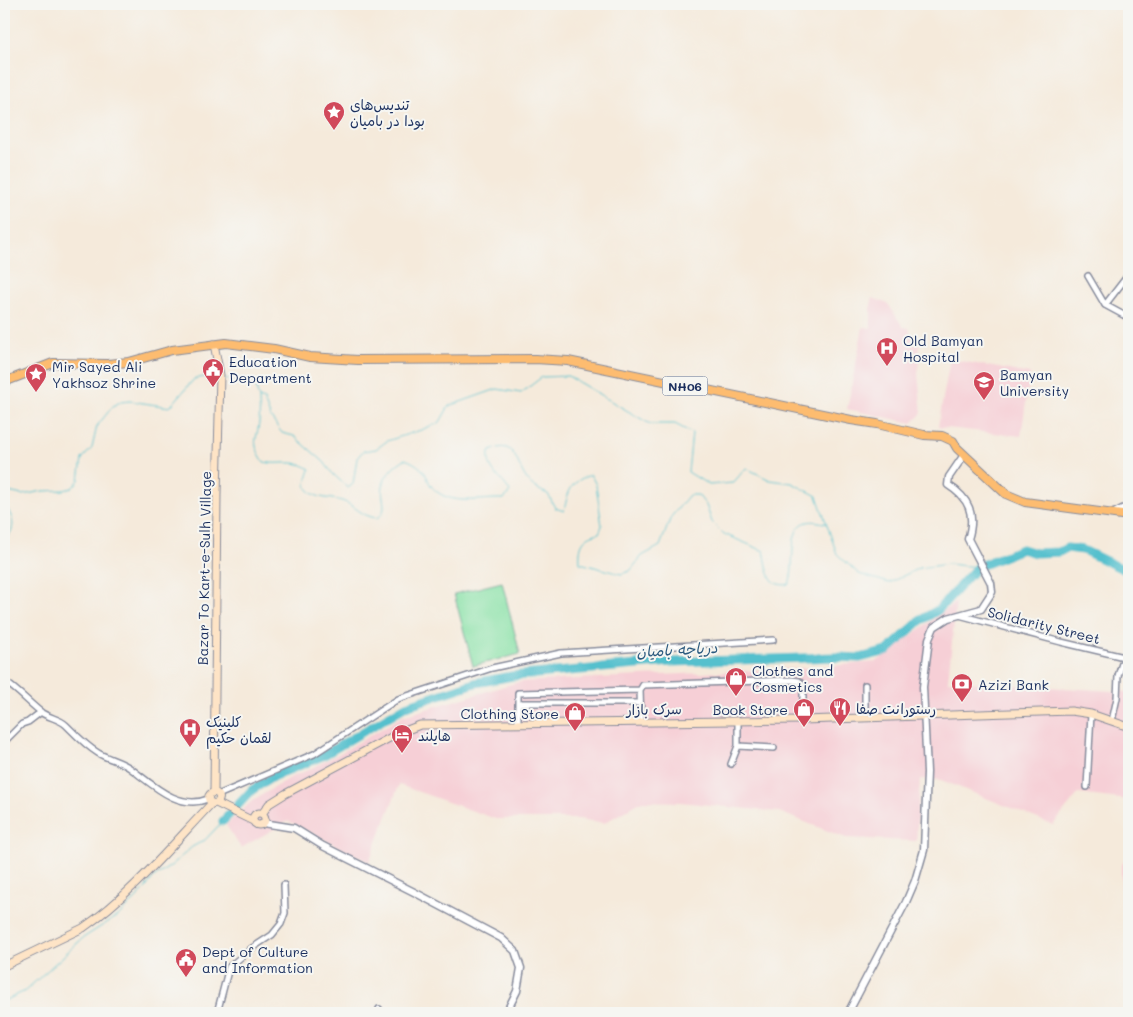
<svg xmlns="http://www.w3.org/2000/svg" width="1133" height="1017" font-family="Mali,'Playpen Sans Arabic',sans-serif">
<rect width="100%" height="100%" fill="#f6f6f2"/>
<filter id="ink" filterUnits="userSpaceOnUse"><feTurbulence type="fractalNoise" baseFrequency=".02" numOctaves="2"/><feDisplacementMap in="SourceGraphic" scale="10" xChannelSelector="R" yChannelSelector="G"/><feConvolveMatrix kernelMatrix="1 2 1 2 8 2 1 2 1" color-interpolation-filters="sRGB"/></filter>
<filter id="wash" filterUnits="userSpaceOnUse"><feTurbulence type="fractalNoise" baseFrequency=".0096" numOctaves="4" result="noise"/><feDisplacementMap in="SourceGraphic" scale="20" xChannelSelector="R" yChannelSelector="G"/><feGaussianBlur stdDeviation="1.12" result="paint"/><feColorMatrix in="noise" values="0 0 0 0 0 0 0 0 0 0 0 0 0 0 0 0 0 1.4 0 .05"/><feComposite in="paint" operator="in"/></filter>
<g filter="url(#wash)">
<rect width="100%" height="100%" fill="#f5eadb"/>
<path fill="#f6cfd6" d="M873 298 888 304 903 327 909 328 910 333 920 337 918 375 922 413 912 423 847 409 863 327 871 328V304Z
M950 359 1030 374 1021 436 938 427Z
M956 602 948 681 1129 692V800L1078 794 1053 825 941 780 920 779 916 841 846 838 779 812 680 802 642 801 604 823 579 819H496L399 785 369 862 288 821 241 848 226 825 252 801 293 776 308 770 342 752 403 716 518 682 805 668 876 662Z
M1129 854V902L1121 903V866Z"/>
<path fill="#87e1a6" stroke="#518882" d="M502 582 520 654 473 666 454 594Z"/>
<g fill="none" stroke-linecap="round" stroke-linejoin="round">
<path stroke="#54c0cd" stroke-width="1" d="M224 379 254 381 259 398 264 400 271 418 282 433 294 436 324 462 332 473 348 488 353 484 357 458 363 451 376 449 387 441 421 430 440 422 449 406 497 389 521 393 542 377 568 376 650 424H675L692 433 688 472 709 485 733 483 746 468 770 480 792 483 817 496 837 554 859 574 889 583 919 568 948 564 977 567
M259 398C259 406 260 415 259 423 256 444 251 441 264 462 281 466 293 458 310 469 309 475 304 483 307 488 315 500 330 497 342 501 357 506 360 516 377 518 390 510 380 498 383 486 385 474 395 465 405 459 413 462 420 466 425 473 428 477 428 483 432 487 449 507 481 498 504 499L510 492C501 475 487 474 489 452 515 437 515 462 526 478 531 486 540 491 548 494L555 508 564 511C568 492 570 481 591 475L596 485 602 526 599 533C581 537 579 546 580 563L621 574 630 571 642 556 660 546 671 517 689 495H698L706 505 712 522 724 534 764 551C768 567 767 589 789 584 798 560 781 509 827 524
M4 491 22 495 43 491 64 490 72 488 79 480 82 459 92 448 97 426 113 406 120 402 130 401 170 407 194 379 209 376 215 378
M4 502C12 518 19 526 4 541
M4 1001 25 991 83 938 119 915 142 893 152 879 172 865 192 847 205 840 223 821"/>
<path stroke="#54c0cd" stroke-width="9" d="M223 821 252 790 274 776 324 755 406 706 475 683 512 676 671 662 837 657 860 658 887 651 921 620 938 610 977 567 1022 549 1035 553 1059 552 1067 548 1083 550 1129 572"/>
</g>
</g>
<g filter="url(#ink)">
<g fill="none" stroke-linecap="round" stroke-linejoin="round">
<g stroke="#888c9c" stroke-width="8">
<path id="minor" d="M1088 276 1105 305 1129 318
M1105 305 1129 274
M1113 513 1129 505
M959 615 1061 642 1124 657
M4 681C18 690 29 703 42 713 50 718 60 719 66 725 76 735 86 746 98 753 108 759 120 761 130 768 152 784 178 811 208 799
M865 685V718
M519 703H640
M738 720V746L774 748
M1112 721 1117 698 1118 676 1124 657 1129 658
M641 722 640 690 643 685 792 680 799 681 803 686V720
M518 724V693L640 690
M4 742 22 724 28 722 41 712
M731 764 738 746
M1087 787 1091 714
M218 795 314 754 398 699 492 668 561 653 773 640
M217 1013 229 967 252 948 272 935 281 924 285 913 284 885
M378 1013 379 1009"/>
</g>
<g stroke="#888c9c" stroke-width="9">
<path id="tertiary" d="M263 823 294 828 323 846 414 892 501 938 515 951 521 968 517 991 506 1013
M848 1013 906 902 915 881 924 850 927 772 923 687 929 639 934 627 948 618 981 609 992 592 991 583 968 539C976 514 969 498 948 485L949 477 964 455"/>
</g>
<g stroke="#888c9c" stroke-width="9">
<path id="secondary" d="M214 344 220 375 217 495 214 792
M208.5 798a5.5 5.5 0 1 1 11 0a5.5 5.5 0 1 1-11 0Z
M216 803 253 821
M253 819a6 6 0 1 1 12 0a6 6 0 1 1-12 0Z
M262 814 269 804 285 794 397 734 420 725 803 720 1071 711 1091 714 1129 727
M4 966 83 928C132 894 171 846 212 803"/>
</g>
<g stroke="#888c9c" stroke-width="10">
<path id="primary" d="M4 382 53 363 107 364 129 362 172 350 226 343 274 349 310 357 358 360 535 359 568 361 851 420 877 424 924 435 942 436 953 441 957 448 1006 494 1025 502 1129 516"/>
</g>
<use href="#minor" stroke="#fff" stroke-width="5"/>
<use href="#tertiary" stroke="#fff" stroke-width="6"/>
<use href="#secondary" stroke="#fee4c6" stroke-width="7"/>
<use href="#primary" stroke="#fdbc70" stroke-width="8"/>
</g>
</g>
<defs>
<g id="sight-pin" transform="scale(1.125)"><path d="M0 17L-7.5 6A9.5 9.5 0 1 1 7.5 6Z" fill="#d1495b" stroke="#f6f6f2"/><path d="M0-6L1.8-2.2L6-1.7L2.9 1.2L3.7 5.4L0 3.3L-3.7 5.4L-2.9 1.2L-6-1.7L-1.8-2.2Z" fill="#fff"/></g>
<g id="hospital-pin" transform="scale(1.125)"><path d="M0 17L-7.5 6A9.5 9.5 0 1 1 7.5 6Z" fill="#d1495b" stroke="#f6f6f2"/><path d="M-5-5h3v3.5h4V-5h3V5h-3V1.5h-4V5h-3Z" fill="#fff"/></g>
<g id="civic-pin" transform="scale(1.125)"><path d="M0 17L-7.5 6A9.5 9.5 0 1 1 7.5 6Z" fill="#d1495b" stroke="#f6f6f2"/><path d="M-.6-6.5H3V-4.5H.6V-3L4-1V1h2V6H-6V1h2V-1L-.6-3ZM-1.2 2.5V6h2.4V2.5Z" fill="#fff"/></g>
<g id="university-pin" transform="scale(1.125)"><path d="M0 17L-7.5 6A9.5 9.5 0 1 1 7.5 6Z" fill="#d1495b" stroke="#f6f6f2"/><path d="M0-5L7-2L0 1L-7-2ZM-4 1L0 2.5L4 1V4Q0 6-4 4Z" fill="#fff"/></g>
<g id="shop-pin" transform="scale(1.125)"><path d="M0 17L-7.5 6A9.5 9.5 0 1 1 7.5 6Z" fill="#d1495b" stroke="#f6f6f2"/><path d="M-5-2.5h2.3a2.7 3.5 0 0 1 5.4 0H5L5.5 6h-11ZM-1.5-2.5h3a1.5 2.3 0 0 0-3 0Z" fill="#fff"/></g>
<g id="bank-pin" transform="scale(1.125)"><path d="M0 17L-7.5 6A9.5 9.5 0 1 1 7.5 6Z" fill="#d1495b" stroke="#f6f6f2"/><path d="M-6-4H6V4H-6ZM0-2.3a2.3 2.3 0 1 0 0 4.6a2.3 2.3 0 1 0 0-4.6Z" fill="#fff"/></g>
<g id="restaurant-pin" transform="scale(1.125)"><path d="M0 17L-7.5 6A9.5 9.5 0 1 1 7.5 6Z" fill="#d1495b" stroke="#f6f6f2"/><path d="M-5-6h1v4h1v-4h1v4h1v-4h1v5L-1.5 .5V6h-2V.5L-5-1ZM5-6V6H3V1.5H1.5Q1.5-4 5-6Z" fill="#fff"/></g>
<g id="hotel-pin" transform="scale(1.125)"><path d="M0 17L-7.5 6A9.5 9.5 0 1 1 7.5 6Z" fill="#d1495b" stroke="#f6f6f2"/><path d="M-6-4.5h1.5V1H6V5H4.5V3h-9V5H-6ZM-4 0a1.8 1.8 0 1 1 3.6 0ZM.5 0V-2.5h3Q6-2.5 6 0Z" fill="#fff"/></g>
</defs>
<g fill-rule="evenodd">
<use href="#sight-pin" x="334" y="112"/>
<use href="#hospital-pin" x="887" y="348"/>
<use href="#civic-pin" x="213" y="369"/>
<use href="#sight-pin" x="36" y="374"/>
<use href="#university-pin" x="984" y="382"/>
<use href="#shop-pin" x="736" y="678"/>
<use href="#bank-pin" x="962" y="684"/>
<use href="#restaurant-pin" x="840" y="708"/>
<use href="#shop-pin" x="804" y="709"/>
<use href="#shop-pin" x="575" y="713"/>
<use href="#hospital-pin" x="190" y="729"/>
<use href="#hotel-pin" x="402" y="735"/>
<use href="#civic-pin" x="186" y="959"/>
</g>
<g text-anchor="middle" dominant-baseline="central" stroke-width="4" stroke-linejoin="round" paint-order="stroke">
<rect fill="#f6f6f2" stroke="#5d6b8a" stroke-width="1" x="662.5" y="376.5" width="45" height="19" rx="4"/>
<g font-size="12" font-weight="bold" fill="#1b2f5e">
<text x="685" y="386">NH06</text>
</g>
<g font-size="14" fill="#1b2f5e" stroke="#f6f6f2" text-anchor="start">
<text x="350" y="104">تندیس‌های<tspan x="350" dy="16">بودا در بامیان</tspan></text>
<text x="903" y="340">Old Bamyan<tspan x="903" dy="16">Hospital</tspan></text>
<text x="229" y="361">Education<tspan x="229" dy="16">Department</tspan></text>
<text x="52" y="366">Mir Sayed Ali<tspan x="52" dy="16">Yakhsoz Shrine</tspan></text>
<text x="1000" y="374">Bamyan<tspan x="1000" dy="16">University</tspan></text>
<text x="752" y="670">Clothes and<tspan x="752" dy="16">Cosmetics</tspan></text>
<text x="978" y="684">Azizi Bank</text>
<text x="856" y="708">رستورانت صفا</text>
<text x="788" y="709" text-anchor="end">Book Store</text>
<text x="559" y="713" text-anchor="end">Clothing Store</text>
<text x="206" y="721">کلینیک<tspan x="206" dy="16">لقمان حکیم</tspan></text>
<text x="418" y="735">هایلند</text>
<text x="202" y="951">Dept of Culture<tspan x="202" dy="16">and Information</tspan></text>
</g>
<g font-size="14" fill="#1b2f5e" stroke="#f6f6f2">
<text transform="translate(204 568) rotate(-89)">Bazar To Kart-e-Sulh Village</text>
<text transform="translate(1044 625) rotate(14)">Solidarity Street</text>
<text transform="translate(654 709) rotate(-1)">سرک بازار</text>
</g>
<g font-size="15" font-style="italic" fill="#2c5a7f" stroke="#f6f6f2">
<text transform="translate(677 649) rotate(-3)">دریاچه بامیان</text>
</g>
</g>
<rect width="1133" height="1017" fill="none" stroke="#f6f6f2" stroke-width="20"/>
</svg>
